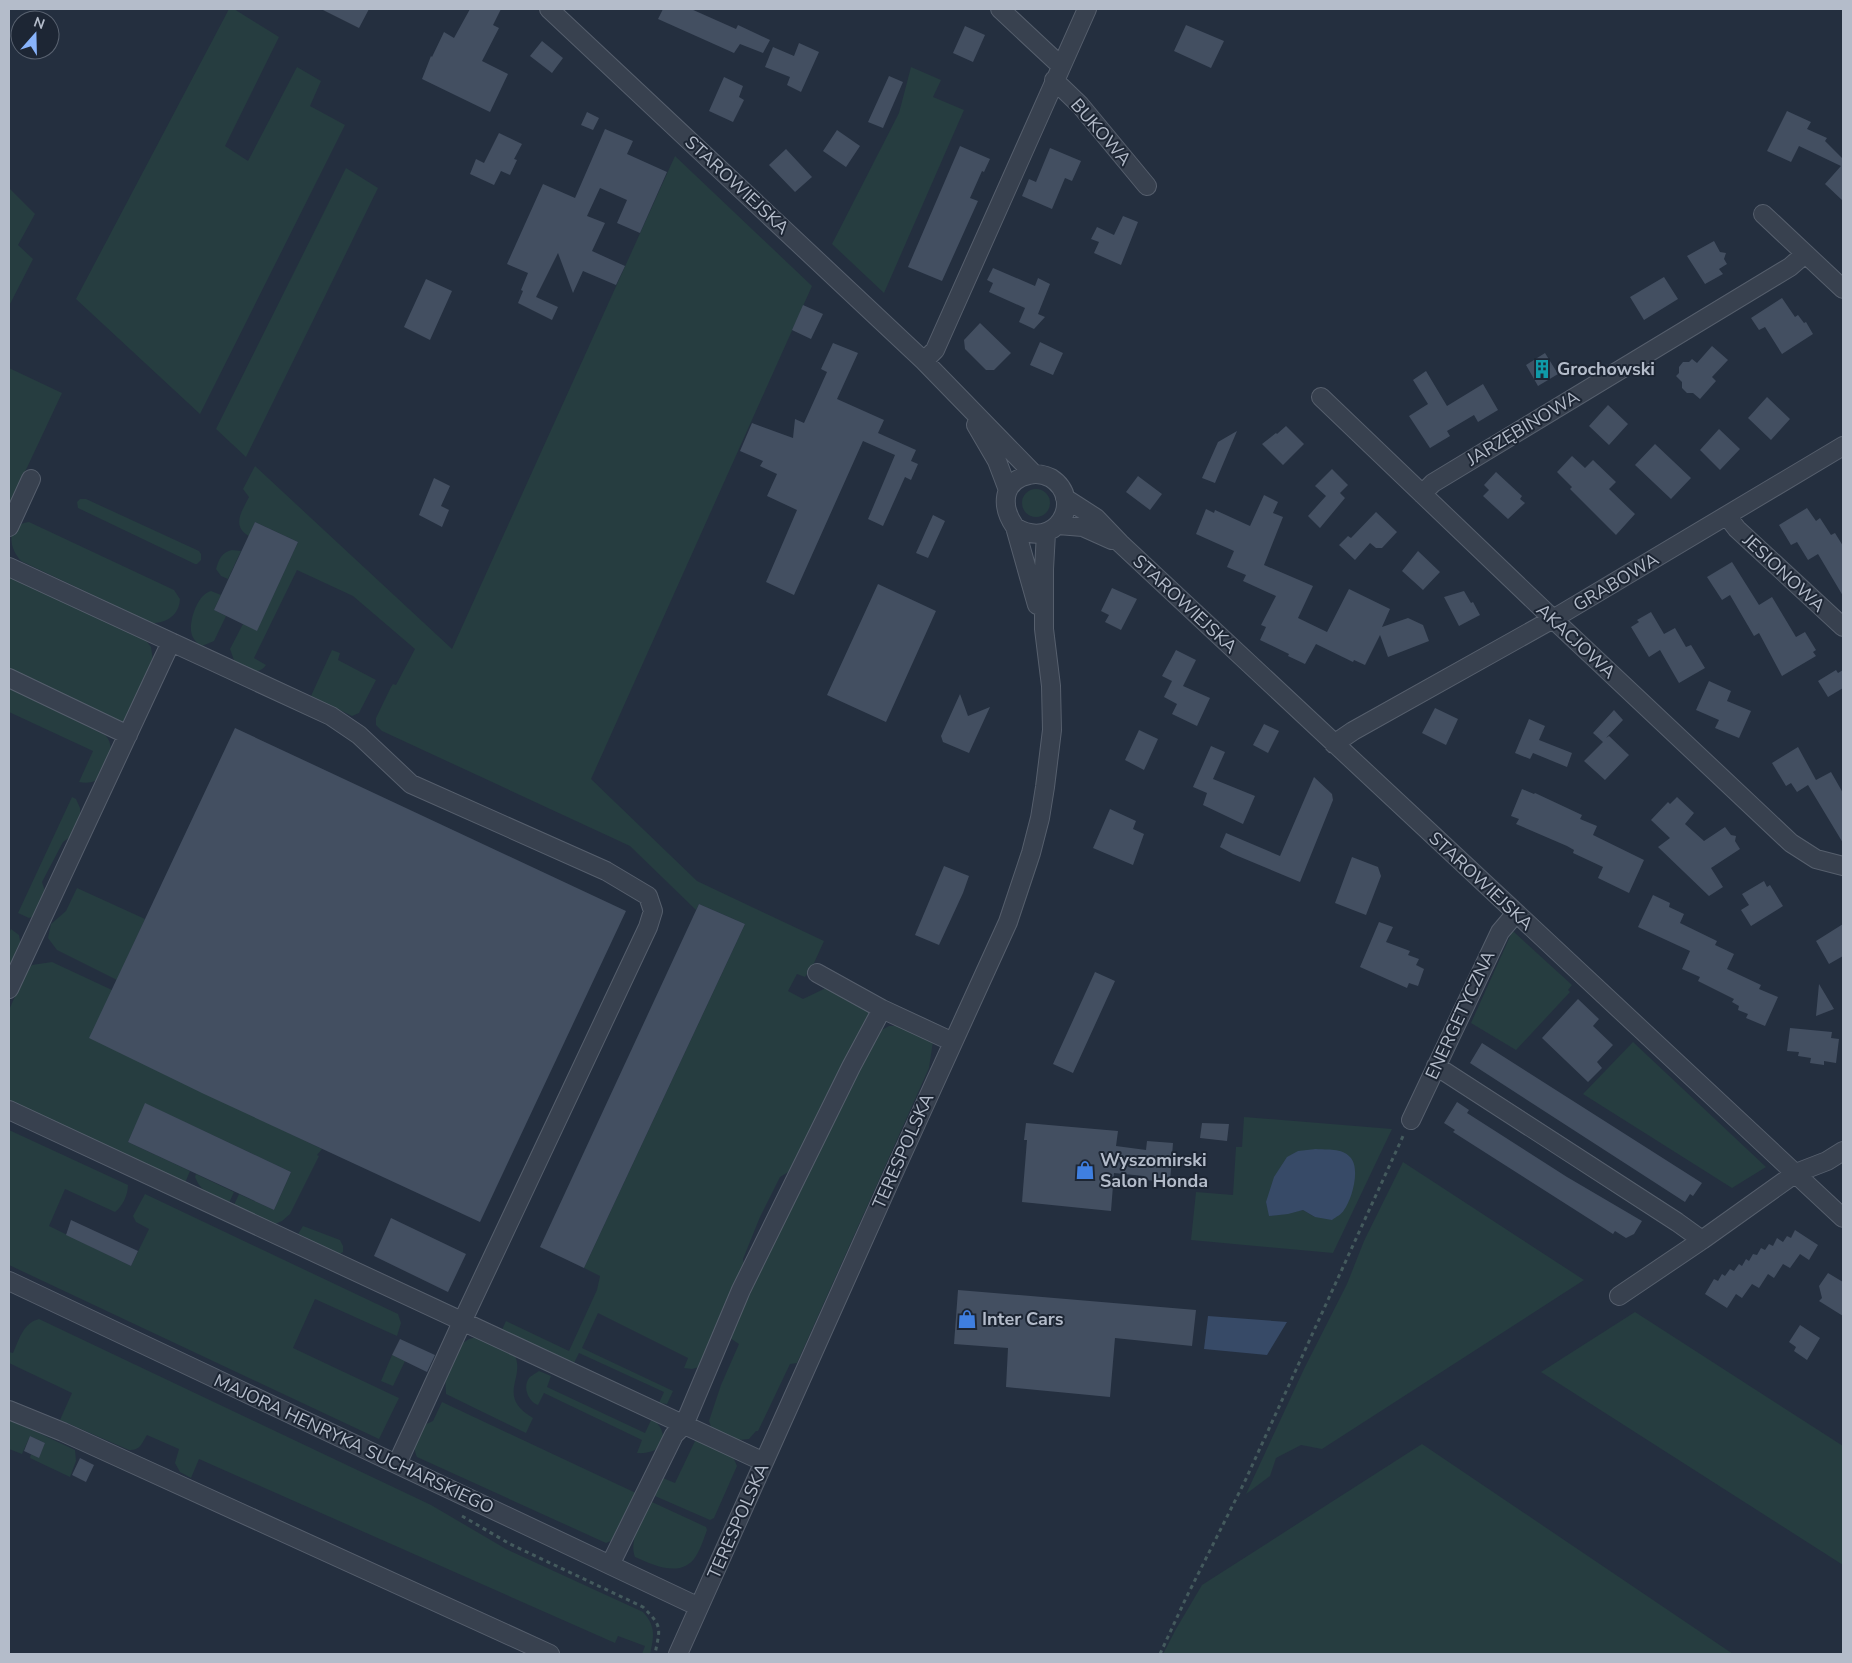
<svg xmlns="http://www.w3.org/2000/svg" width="1852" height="1663" font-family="'Nunito Sans',sans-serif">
<rect width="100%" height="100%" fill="#242f3f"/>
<path fill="#263d40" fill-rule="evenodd" d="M229 9H234L279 37 225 146 248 161 297 67 321 81 310 106 345 125 200 414 76 299Z
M911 67 941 80 933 97 964 110 884 293 832 244 899 113Z
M675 156 812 286 591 779 697 881 824 941 814 963 805 977 797 974 788 991 803 999 828 987 872 1012 790 1171 780 1177 760 1217 743 1259 745 1270 699 1367 692 1369 684 1368 688 1358 598 1313 582 1348 673 1391 667 1404 659 1403 664 1392 579 1353 574 1363 522 1341 500 1334 506 1321 569 1351 597 1290 600 1276 584 1268 745 924 699 904 696 910 630 846 382 731 376 725V718L391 687 393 684 396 685 415 649 353 596 297 570 254 658 266 665C258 677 246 668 235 663L230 649 243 624 257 630 298 542 255 522 249 536C231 526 242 511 249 497L243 489 255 466 452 649Z
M346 168 378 188 246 457 216 429Z
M9 188 35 214 18 245 33 259 9 306Z
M9 368 62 393 9 506Z
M1022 503a14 14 0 1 1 28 0a14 14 0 1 1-28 0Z
M80 499H86L199 551 201 554V560L197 564H195L78 508 77 502Z
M29 522 174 590 180 599C179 615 167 623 152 623L21 561C8 547 6 525 29 522Z
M232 550 241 551 228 579 221 576 216 569C219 559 222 552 232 550Z
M9 576 144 638 151 647 153 661 125 723 120 724 9 669Z
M211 591 221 595 214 610 226 616 214 641 202 646C196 643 192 638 191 631 190 618 198 594 211 591Z
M332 650 340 653 338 660 376 680 361 709 359 713 352 716 311 696Z
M9 688 105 735C117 746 109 773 95 781 90 783 85 783 79 782L93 751 9 712Z
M72 797 76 799 80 808V820L73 835 63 842 42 882 45 891 34 916 29 918 18 913Z
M77 888 145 919 117 980 57 950 48 938 51 924 66 911Z
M11 929 19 935 21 946 9 972V933Z
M1512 932H1514L1572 985 1568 990 1570 992 1516 1050 1471 1023Z
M52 962 112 990 220 1100 322 1149 317 1155 319 1156 290 1214 282 1221 275 1224 234 1205 239 1194 274 1210 291 1172 146 1104 128 1142 190 1171 185 1183 9 1100V1010L26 971 32 965Z
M889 1026H898L933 1041 929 1068 797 1363 790 1364 758 1431H756L749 1439 739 1440 712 1429 709 1421 721 1385 739 1344 730 1338 802 1180 880 1031Z
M1633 1042 1766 1167 1732 1188 1583 1094Z
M1244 1117 1392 1129 1333 1253 1191 1240 1196 1192 1233 1195 1236 1147H1242ZM1266 1202 1344 1210 1315 1217 1303 1210 1270 1216Z
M9 1130 128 1185C128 1194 123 1206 115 1212L65 1189 49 1226 131 1266 149 1229 136 1222 133 1216 145 1194 398 1314 401 1323 397 1336 315 1299 293 1348 399 1398 379 1439 9 1265Z
M1403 1162 1584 1280 1322 1449 1301 1445 1276 1458 1270 1476 1246 1494 1304 1369 1347 1284 1364 1241Z
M196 1174 234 1192 229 1203C214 1196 201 1193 195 1177Z
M303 1226 340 1240 343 1246V1252L340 1254 298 1234Z
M1635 1312 1843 1446V1565L1541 1372Z
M39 1319 431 1505 506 1549 643 1612C656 1626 654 1637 650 1654H642L645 1646 618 1636 615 1643 199 1459 191 1478 180 1472 175 1463 179 1449 147 1435C141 1444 141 1450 129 1450L60 1420 72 1393 9 1363V1352L13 1353C19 1340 23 1323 39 1319Z
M477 1337 514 1354C527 1377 495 1396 533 1418L526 1433 446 1394 445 1374 461 1344 469 1339Z
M392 1355 405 1361 393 1386 381 1381Z
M539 1371 551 1376 547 1387 645 1433 652 1418C672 1435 664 1455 637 1453L642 1440 544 1393 538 1405C529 1402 522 1388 529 1378 531 1376 536 1373 539 1371Z
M442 1402 638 1494 613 1540 606 1543 417 1457C411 1445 418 1436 424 1425L433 1421Z
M9 1419 75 1450 76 1461 70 1477 30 1458 31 1454 39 1457 45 1443 30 1436 22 1454 9 1449Z
M696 1439 733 1457 737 1466 714 1518 710 1520 655 1496 663 1478 675 1483Z
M1422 1444 1733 1654H1163L1176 1629 1202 1585Z
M652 1502 706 1527 707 1530C704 1538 701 1548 696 1556 682 1579 653 1565 635 1557 628 1539 644 1518 652 1502Z"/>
<path fill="#374a67" d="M1316 1149C1327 1150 1342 1148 1350 1157 1361 1168 1352 1199 1344 1210 1342 1214 1336 1217 1332 1220L1315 1217 1303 1210 1288 1214 1269 1216 1266 1202 1274 1177 1287 1157 1298 1151Z
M1208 1316 1287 1322 1267 1355 1204 1349Z"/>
<path fill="#434f61" d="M321 9H369L359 28Z
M470 9H501L493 25 499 28 482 61 508 74 490 112 422 79 431 56 432 57 444 32 454 38Z
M663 9H691L736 29 738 25 770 40 763 53 740 44 734 53 658 19Z
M1186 25 1224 41 1211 68 1174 51Z
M965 26 985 35 973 62 953 53Z
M542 41 563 58 552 73 530 56Z
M799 43 819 52 801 92 787 85 790 77 765 67 773 47 794 56Z
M889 76 903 82 883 128 868 122Z
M724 77 743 86 739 97 744 100 733 122 709 111Z
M1787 111 1811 122 1807 129 1827 138 1825 141 1843 159V201L1825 184 1841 166 1799 146 1791 162 1767 151Z
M587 112 599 118 593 130 581 125Z
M605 129 633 141 627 154 667 172 640 233 617 223 627 200 600 188 587 216 605 223 592 251 625 266 616 285 583 271 573 293 558 253 536 297 558 307 552 320 518 303 523 291 521 290 528 273 507 264 543 184 575 198Z
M837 130 860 146 846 167 823 151Z
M499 133 522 144 514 159 517 160 510 175 501 171 494 185 470 174 476 159 484 163Z
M960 146 990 159 984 172 982 171 970 198 978 201 942 281 908 267Z
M1050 148 1081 161 1072 181 1065 178 1052 209 1022 196 1029 179 1036 182Z
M786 149 812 177 795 192 769 165Z
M1123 216 1138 222 1121 265 1094 253 1099 242 1091 239 1097 227 1114 235Z
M1714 241 1720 252 1726 253 1724 259 1727 264 1719 269 1723 274 1705 284 1687 256Z
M993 268 1035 286 1038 278 1050 284 1038 314 1045 317 1034 329 1019 322 1025 308 989 292 993 283 987 280Z
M1664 277 1678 299 1644 320 1630 297Z
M426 279 452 291 430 340 404 327Z
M1782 298 1795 317 1798 315 1804 323 1806 322 1813 334 1782 354 1765 327 1759 330 1751 318Z
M803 305 823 314 811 339 792 330Z
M980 323 1011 353 994 370H986L965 349 964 340Z
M1040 342 1063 353 1053 375 1030 365Z
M833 343 858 353 837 399 884 420 878 433 916 450 911 461 918 464 911 480 905 477 883 526 868 519 895 455 863 441 794 595 766 582 797 510 767 496 777 474 760 466 763 461 740 451 752 423 793 438 795 419 804 423 827 372 821 369Z
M1712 346 1728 360 1712 377 1716 381 1700 399 1693 393H1687L1682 388V382L1676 376 1679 373V367L1683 362H1689L1692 359 1697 363Z
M1545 353 1558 374 1538 386 1526 365Z
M1426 371 1447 406 1483 384 1498 410 1478 422 1474 415 1447 431 1450 436 1430 448 1409 416 1428 404 1413 380Z
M1767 397 1790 419 1771 440 1748 418Z
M1608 405 1628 424 1609 445 1589 426Z
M1286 426 1304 444 1283 465 1262 444 1276 433 1277 434Z
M1719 429 1740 449 1720 470 1700 450Z
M1237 431 1215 483 1202 478 1218 442Z
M1655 444 1691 478 1671 499 1635 465Z
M1572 456 1585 468 1593 460 1616 482 1609 489 1635 514 1616 535 1570 489 1572 487 1557 472Z
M1332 469 1348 485 1340 493 1345 498 1320 528 1308 516 1326 496 1315 486Z
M1496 472 1522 496 1520 499 1525 503 1508 519 1483 496 1489 490 1484 485Z
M1138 476 1162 494 1150 510 1126 492Z
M434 478 450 486 441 506 449 510 442 527 419 515Z
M1264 495 1278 502 1273 513 1283 517 1264 565 1313 586 1298 618 1327 632 1349 589 1390 609 1382 627 1408 618 1423 625 1429 641 1388 657 1380 635 1365 665 1354 660 1353 662 1316 644 1305 664 1288 656 1289 654 1260 640 1266 627 1261 625 1276 596 1243 581 1246 575 1227 567 1234 551 1196 534 1206 509 1214 513 1215 510 1250 526Z
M1807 508 1816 521 1820 518 1831 535 1835 533 1843 546V596L1818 554 1808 560 1797 542 1791 545 1779 525Z
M1376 512 1397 532 1382 548H1376L1370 543 1355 560 1339 545 1348 536 1351 538Z
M933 515 945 521 928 558 916 553Z
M255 522 298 542 257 631 214 610Z
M1418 551 1440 572 1423 590 1402 571Z
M1732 562 1759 605 1772 597 1796 637 1805 632 1816 650 1813 652 1816 656 1782 676 1759 633 1754 636 1730 595 1722 600 1707 577Z
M878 584 936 611 886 722 827 695Z
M1112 588 1137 599 1121 630 1105 622 1109 615 1101 611Z
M1464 591 1471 603 1473 602 1480 615 1459 626 1444 597Z
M1651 612 1664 634 1675 628 1686 647 1691 645 1705 668 1679 683 1660 650 1649 657 1631 627 1639 622 1637 620Z
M1176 650 1196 660 1183 686 1210 698 1197 726 1172 714 1177 704 1164 697 1172 681 1162 676Z
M1836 670 1838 673 1843 670V688L1828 697 1818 681Z
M1709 681 1731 691 1727 701 1751 711 1739 738 1715 728 1719 720 1696 710Z
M960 694 968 716 990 707 969 753 943 742 941 736Z
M1435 708 1458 719 1446 745 1422 733Z
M1614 710 1623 720 1606 738 1609 736 1629 755 1605 780 1584 761 1603 742 1593 733Z
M1529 719 1545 726 1539 740 1572 753 1567 767 1533 753 1530 759 1515 753Z
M1264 724 1279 731 1268 753 1253 745Z
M235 728 626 911 480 1222 204 1094 89 1038Z
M1139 730 1158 739 1144 770 1125 760Z
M1211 746 1225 752 1213 779 1255 796 1243 824 1203 805 1207 793 1193 787Z
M1798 747 1816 780 1831 772 1843 793V843L1808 785 1797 792 1791 783 1786 786 1772 763Z
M1314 777 1332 794 1333 800 1300 882 1233 854 1220 847 1226 833 1280 856Z
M1522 789 1534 794 1535 793 1582 815 1580 819 1597 826 1593 835 1644 860 1629 893 1598 878 1603 867 1573 853 1574 850 1567 846 1516 824 1519 819 1511 816Z
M1677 797 1694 813 1685 824 1704 841 1725 827 1731 835 1736 836 1735 841 1740 849 1711 868 1723 887 1709 896 1658 847 1670 838 1651 820 1668 802 1670 804Z
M1110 809 1136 821 1133 829 1144 834 1133 865 1093 848Z
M1352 857 1378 867 1381 876 1366 915 1335 903Z
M944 866 969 876 963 893 939 945 915 935Z
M1764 881 1767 887 1770 885 1783 906 1751 926 1741 910 1749 905 1742 894Z
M1653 895 1670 903 1669 907 1684 914 1680 923 1717 941 1715 945 1734 954 1727 969 1761 985 1759 989 1778 997 1765 1026 1746 1018 1748 1014 1738 1010 1739 1006 1732 1002 1734 999 1698 981 1700 977 1682 969 1690 951 1638 927Z
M699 904 745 924 584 1268 540 1247Z
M1379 922 1393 927 1386 942 1410 951 1408 955 1419 959 1416 965 1424 969 1418 986 1409 983 1407 988 1360 967Z
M1843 924V956L1829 964 1816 941Z
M1095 972 1115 981 1073 1073 1053 1064Z
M1819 984 1834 1009 1816 1016Z
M1578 999 1599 1019 1593 1026 1613 1045 1597 1062 1602 1068 1588 1082 1542 1038Z
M1790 1028 1832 1032 1831 1038 1839 1039 1836 1063 1824 1061V1065L1810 1063 1811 1058 1798 1056 1799 1052 1787 1051Z
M1482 1043 1702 1183 1693 1196 1690 1194 1685 1202 1470 1063Z
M1457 1102 1469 1110 1467 1113 1567 1177 1642 1221 1634 1234 1626 1238 1615 1231 1613 1234 1453 1132 1455 1130 1444 1123Z
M145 1103 291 1172 274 1210 128 1142Z
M1026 1123 1118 1131 1116 1146 1146 1150 1147 1141 1173 1143 1170 1182 1144 1180V1176L1114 1173 1111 1211 1022 1202 1027 1140H1024Z
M1202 1123 1229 1124 1227 1141 1200 1138Z
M391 1218 466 1254 448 1292 374 1256Z
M71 1220 138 1251 131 1266 66 1235Z
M1795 1230 1818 1245 1809 1260 1800 1254 1790 1268 1783 1264 1774 1278 1768 1274 1759 1288 1752 1284 1742 1298 1736 1294 1727 1308 1705 1294 1714 1279 1718 1281 1722 1274 1725 1276 1730 1269 1734 1271 1739 1264 1742 1266 1746 1259 1749 1261 1753 1254 1757 1255 1761 1248 1765 1250 1769 1244 1773 1246 1777 1238 1783 1242 1787 1236 1791 1238Z
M1828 1273 1843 1282V1316L1819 1301 1822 1298 1819 1286Z
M958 1290 1196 1310 1192 1346 1115 1338 1110 1397 1006 1387 1008 1348 954 1344Z
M1800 1325 1820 1338 1807 1360 1794 1351 1796 1347 1789 1342Z
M400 1339 435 1355 427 1372 392 1355Z
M30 1436 45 1443 39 1458 24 1451Z
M80 1458 94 1465 86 1482 72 1475Z"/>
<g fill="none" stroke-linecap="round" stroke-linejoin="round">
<g stroke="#565f6d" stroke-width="20">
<path id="minor" d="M549 9 924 361 1034 474
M1000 9 1061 66
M1054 80 1080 105 1147 186
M1763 214 1843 289
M924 361 935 350 1087 9
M1321 397 1553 619 1791 843 1816 859 1843 866
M976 425 997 461 1008 490
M1422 494 1433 483 1790 267 1805 254
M1065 498 1096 518 1120 543 1843 1218
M1727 516 1737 529 1843 627
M1058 525 1083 527 1112 540
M9 527 31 479
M1015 527C1056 552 1085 500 1051 478 1045 475 1036 473 1029 475 1001 481 1001 507 1015 527L1037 605
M9 567 331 716 359 735 411 784 606 871 648 896 653 911 648 927 462 1322 397 1464
M9 678 128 735
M1334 744 1353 731 1553 619 1843 446
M817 973 882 1009 953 1042
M9 989 171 642
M1436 1066 1677 1222 1702 1240
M9 1110 764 1462
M1411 1120 1500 932 1516 913
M9 1281 699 1607
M1619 1296 1702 1240 1796 1173 1827 1161 1843 1151
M9 1410 63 1432 550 1654
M610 1565 674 1435 684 1425 741 1290 851 1067 882 1009
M678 1654 889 1183 1008 922 1031 853 1040 818 1045 787 1052 730 1051 686 1044 629V569L1046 533"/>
</g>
<path stroke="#445a5d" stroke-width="3" stroke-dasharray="4 4" stroke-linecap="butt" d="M462 1516 510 1544 643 1607C663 1627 660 1628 655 1654
M1160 1654 1186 1598 1245 1481 1404 1134"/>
<use href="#minor" stroke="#38414f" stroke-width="18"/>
</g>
<defs>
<g id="building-bare" transform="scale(1.5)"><path d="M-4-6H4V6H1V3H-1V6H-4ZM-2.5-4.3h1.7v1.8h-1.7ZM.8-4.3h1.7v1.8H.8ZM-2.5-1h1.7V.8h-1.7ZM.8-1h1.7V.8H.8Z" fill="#0f9aa8" stroke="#1d2634" stroke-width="2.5" paint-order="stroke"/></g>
<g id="shop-bare" transform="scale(1.5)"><path d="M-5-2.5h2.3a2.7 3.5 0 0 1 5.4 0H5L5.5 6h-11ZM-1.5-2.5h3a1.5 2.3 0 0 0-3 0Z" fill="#3f7fe0" stroke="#1d2634" stroke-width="2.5" paint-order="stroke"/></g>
</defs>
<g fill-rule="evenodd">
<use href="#building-bare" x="1542" y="369"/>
<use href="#shop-bare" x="1085" y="1170"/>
<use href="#shop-bare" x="967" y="1319"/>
</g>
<g text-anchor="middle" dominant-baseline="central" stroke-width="4" stroke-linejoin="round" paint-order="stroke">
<g font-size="18" fill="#b4bcca" stroke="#1d2634">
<text transform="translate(1101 132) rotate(49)">BUKOWA</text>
<text transform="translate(737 185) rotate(43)">STAROWIEJSKA</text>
<text transform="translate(1523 428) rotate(-31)">JARZĘBINOWA</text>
<text transform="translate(1784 573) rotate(43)">JESIONOWA</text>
<text transform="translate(1616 582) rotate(-31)">GRABOWA</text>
<text transform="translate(1185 604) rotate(43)">STAROWIEJSKA</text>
<text transform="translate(1576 641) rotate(43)">AKACJOWA</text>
<text transform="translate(1481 881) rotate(43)">STAROWIEJSKA</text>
<text transform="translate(1460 1015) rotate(-65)">ENERGETYCZNA</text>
<text transform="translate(903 1151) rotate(-66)">TERESPOLSKA</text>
<text transform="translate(354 1444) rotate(25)">MAJORA HENRYKA SUCHARSKIEGO</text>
<text transform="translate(738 1521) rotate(-66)">TERESPOLSKA</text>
</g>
<g font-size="18" font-weight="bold" fill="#b4bcca" stroke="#1d2634" text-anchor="start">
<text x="1557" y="369">Grochowski</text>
<text x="1100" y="1160">Wyszomirski<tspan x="1100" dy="21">Salon Honda</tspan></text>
<text x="982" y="1319">Inter Cars</text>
</g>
</g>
<rect width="1852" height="1663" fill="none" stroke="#b4bcca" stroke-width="20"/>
<g transform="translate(35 35) rotate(20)"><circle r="24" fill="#1d2634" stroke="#596270"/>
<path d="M0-4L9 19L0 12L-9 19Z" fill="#88b3fb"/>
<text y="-8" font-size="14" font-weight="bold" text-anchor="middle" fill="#b4bcca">N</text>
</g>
</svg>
